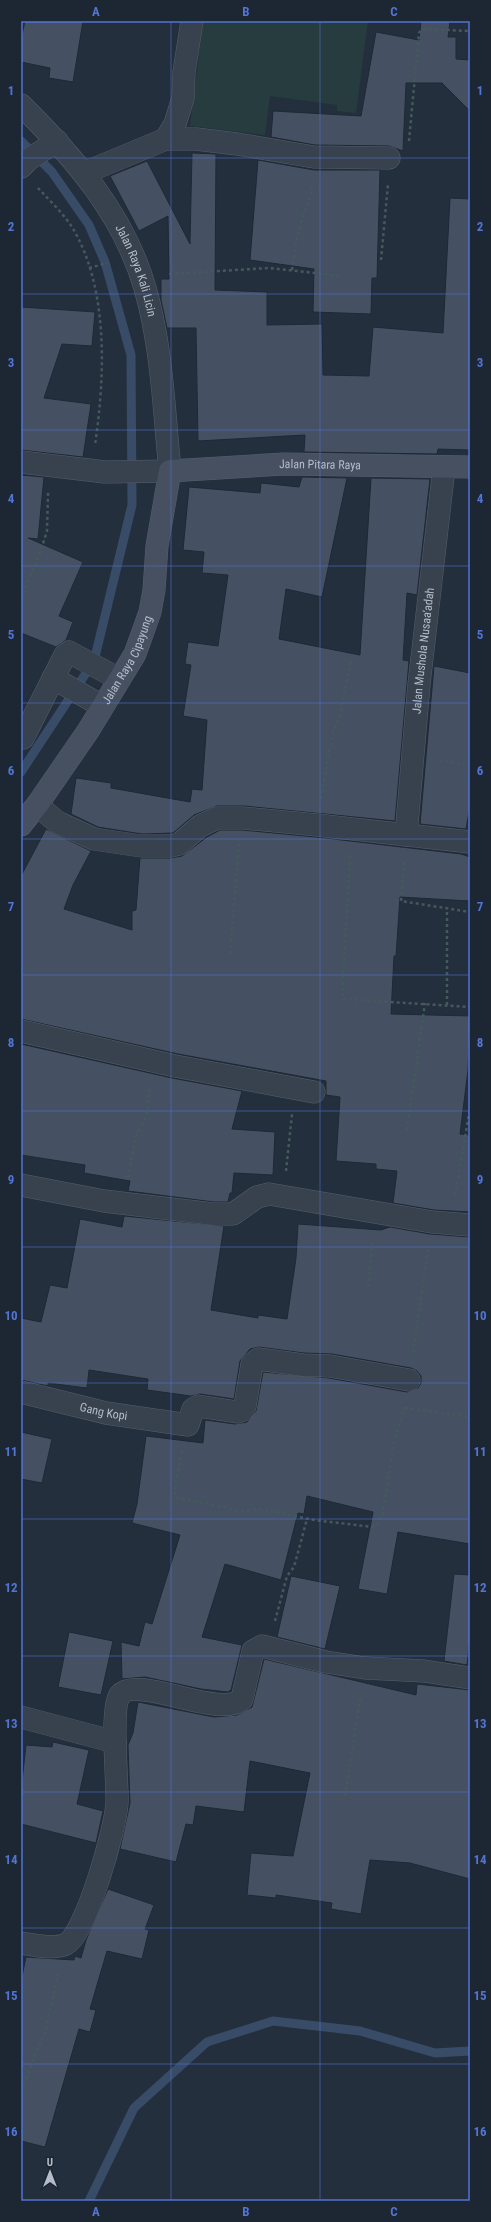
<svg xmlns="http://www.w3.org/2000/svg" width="491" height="2222" font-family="'Roboto Condensed',sans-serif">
<rect width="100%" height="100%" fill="#242f3e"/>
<path fill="#263c3f" d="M203 21H368L356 113 337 111V105L270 96 265 135 190 126Z"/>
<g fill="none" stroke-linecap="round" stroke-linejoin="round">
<path stroke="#394c67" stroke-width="9" d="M21 141 52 172 89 225 105 262 131 355 132 505 94 661 21 772
M89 2201 134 2108 207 2042 273 2021 360 2031 435 2053 470 2051"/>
</g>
<path fill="#455162" stroke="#1f2835" d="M25 21H83L73 82 49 78 50 68 21 62V39Z
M421 21H450L448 37H456V59L470 60V111L442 83H406L403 151 389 146 315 145 271 137 273 111 361 116 376 32 419 40Z
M192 153 216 154 215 290 267 292V325L322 324 323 375 369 376 373 327 443 333 450 198 470 199V450L438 449 437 454 304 452 305 435 198 441 196 328H167L161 300V279H169L168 216 139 231 110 176 147 161 190 244Z
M258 160 314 170H380L377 278H372L371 314 313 312 314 269 250 260Z
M21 307 95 312 92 346 62 344 44 398 91 404 83 457 21 450Z
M21 475 44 477 38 539 28 538 83 562 59 616 73 622 66 640 56 647 21 633Z
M302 477 347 478 322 597 286 589 279 639 360 655 371 478 430 479 417 595 407 593 403 660 409 661 395 821 244 806H217L194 815 173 833 142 834 98 827 71 814 76 778 111 783V788L190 802 192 789 202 790 207 720 183 716 191 665 185 664 188 642 218 646 228 575 202 573 204 552 183 550 189 487 260 493 261 483 299 487Z
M434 666 470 673V806L466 829 420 824Z
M46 829 91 851 73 885 64 909 132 930V911L136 910 140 858H171L182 856 207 837 220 830H242L316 837 461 854 470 857V901L400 897 396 956H394L391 1014 470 1016 468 1070 460 1134 470 1135V1212L434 1210 393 1203 397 1171 376 1169V1164L336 1161 340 1097 326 1095V1081L178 1054 21 1019V876Z
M21 1044 172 1078 242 1091 232 1129 275 1132 273 1175 234 1173 232 1193H230L228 1202H214L128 1191 130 1181 84 1173 85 1165 21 1155Z
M124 1216 224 1226 211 1310 258 1318V1315L287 1319 296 1258 298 1224 381 1230 390 1227 430 1234 470 1237V1544L398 1532 387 1594 358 1589 373 1512 307 1496 304 1514 298 1513 281 1580 225 1564 202 1637 242 1645 231 1690 228 1692 201 1689 145 1677 122 1679 121 1642 139 1646 145 1622 152 1624 180 1535 132 1523 137 1504 146 1436 203 1443 205 1420 235 1424 247 1422 256 1411 263 1372 329 1378 407 1392 418 1388 421 1383V1376L417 1371 411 1368 332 1354 304 1353 259 1347 250 1349 240 1361 234 1399 200 1394 191 1396 147 1390 148 1379 89 1370 87 1388 48 1383V1386L21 1380V1318L41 1322 50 1285 67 1288 80 1219 122 1227Z
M21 1432 52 1439 42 1483 21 1479Z
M454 1574 470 1575V1638L467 1665 444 1661Z
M291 1576 340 1586 325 1649 277 1637Z
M69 1632 113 1641 101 1695 58 1687Z
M264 1659 416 1695 417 1684 470 1690V1879L410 1863 370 1860 361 1914 331 1909 332 1903 276 1895V1898L247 1895 251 1853 293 1856 310 1773 250 1761 244 1812 196 1806 193 1825 186 1824 176 1862 120 1849 130 1803 128 1745 133 1733 138 1702 214 1717 237 1715 252 1707Z
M53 1742 89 1750 77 1804 103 1811 96 1843 21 1824V1790L26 1745 52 1747Z
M108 1889 154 1905 145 1929 149 1930 142 1959 107 1951 90 2009 96 2010 90 2032 79 2029 45 2147 21 2141V1981L26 1957 74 1960 75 1956 81 1958 86 1940Z"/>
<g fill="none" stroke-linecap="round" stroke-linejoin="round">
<g stroke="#565f6c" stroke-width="23">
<g id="minor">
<path d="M166 139H196L237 144 314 157 389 158"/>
<path d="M21 167 28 160 57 141"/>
<path d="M84 173 166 139 175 124 183 98 184 72 192 21"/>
<path d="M21 462 105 472 170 471"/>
<path d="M53 678 102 706"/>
<path d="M23 738 65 655 69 652 119 679"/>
<path d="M37 805 57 822 94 839 141 846H171L179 844 200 826 217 818H243L317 825 470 842"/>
<path id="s1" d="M406 835 419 684 444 468"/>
<path d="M21 1031 175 1066 314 1092"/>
<path d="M21 1185 104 1201 213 1214H233L257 1197 269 1194 432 1222 470 1225"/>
<path id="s2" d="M21 1392 106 1413 188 1425 193 1409 198 1406 237 1412 243 1410 245 1406 252 1364 258 1359 303 1365 330 1366 409 1380"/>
<path d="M21 1717 115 1742"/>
<path d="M21 1943C34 1945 54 1950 66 1944 86 1934 116 1827 117 1803 118 1784 110 1708 120 1695 136 1674 221 1720 242 1699L253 1651 262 1646 326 1662 365 1668 424 1671 470 1678"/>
</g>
</g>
<g stroke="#565f6c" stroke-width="23">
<g id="tertiary">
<path id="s3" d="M21 105C74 157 124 215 145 288 162 347 164 410 170 471"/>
</g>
</g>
<g stroke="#565f6c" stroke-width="23">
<g id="secondary">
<path id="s4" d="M21 825 37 805 88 731 135 654 150 612 154 590 157 546 170 471 284 464 470 467"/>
</g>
</g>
<path stroke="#44595c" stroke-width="2.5" stroke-dasharray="3 3" stroke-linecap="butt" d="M409 141 419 33 421 30 424 29 470 31
M38 188C49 200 63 213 72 227 109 288 105 377 95 445
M381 260 388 184
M89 268 107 263
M292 270C294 254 296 238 301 223 305 208 311 200 312 184
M169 274 269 268 343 276
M21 599 41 550 47 531 48 493
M439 760 470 766
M321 799 332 736 339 717 352 657
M350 856 342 999 470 1007
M404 862 401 901 470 912
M230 954 239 844
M447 1005V908
M407 1130 425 1003
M286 1171 292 1114
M128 1178 136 1136 146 1117 150 1088
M455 1196 470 1108
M368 1287 373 1238
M413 1353 428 1249
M405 1408 470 1417
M182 1451 176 1481 175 1497 242 1511 259 1509 314 1520 373 1527 378 1525 382 1517 394 1442 405 1405
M275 1621 287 1576 294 1567 307 1519
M345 1796 361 1694
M21 2090 45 2032 58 1974"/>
<use href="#minor" stroke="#38414e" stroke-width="22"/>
<use href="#tertiary" stroke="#38414e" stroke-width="22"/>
<use href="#secondary" stroke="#465061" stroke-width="22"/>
</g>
<path fill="none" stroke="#5274d3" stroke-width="1" stroke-opacity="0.55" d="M171 21V2201M320 21V2201M21 158H470M21 294H470M21 430H470M21 566H470M21 703H470M21 839H470M21 975H470M21 1111H470M21 1247H470M21 1383H470M21 1519H470M21 1656H470M21 1792H470M21 1928H470M21 2064H470"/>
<g text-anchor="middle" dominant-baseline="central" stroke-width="3" stroke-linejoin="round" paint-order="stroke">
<g font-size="12" fill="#b4bcc9" stroke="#1d2633">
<text stroke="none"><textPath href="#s3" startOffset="204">Jalan Raya Kali Licin</textPath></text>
<text stroke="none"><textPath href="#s4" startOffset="543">Jalan Pitara Raya</textPath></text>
<text stroke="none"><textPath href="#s1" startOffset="185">Jalan Mushola Nusaa'adah</textPath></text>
<text stroke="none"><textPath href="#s4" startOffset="197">Jalan Raya Cipayung</textPath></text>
<text stroke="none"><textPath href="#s2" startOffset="85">Gang Kopi</textPath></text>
</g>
</g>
<rect width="491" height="2222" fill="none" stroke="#1d2633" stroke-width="44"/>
<g transform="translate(50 2172)" stroke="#1d2633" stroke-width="3" paint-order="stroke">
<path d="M0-3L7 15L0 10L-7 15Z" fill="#b4bcc9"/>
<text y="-6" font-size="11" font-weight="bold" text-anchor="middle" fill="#b4bcc9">U</text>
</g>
<rect x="22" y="22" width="447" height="2178" fill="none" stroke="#5274d3" stroke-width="1.5"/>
<g font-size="13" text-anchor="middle" font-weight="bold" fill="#5274d3">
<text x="96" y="16">A</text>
<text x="246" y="16">B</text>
<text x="394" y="16">C</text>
<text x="11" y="95">1</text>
<text x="480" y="95">1</text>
<text x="11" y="231">2</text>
<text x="480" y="231">2</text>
<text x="11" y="367">3</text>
<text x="480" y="367">3</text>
<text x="11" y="503">4</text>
<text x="480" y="503">4</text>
<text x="11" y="639">5</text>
<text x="480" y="639">5</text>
<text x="11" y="775">6</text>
<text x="480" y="775">6</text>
<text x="11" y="911">7</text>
<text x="480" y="911">7</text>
<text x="11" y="1047">8</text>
<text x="480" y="1047">8</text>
<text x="11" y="1184">9</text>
<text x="480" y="1184">9</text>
<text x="11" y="1320">10</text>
<text x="480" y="1320">10</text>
<text x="11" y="1456">11</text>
<text x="480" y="1456">11</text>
<text x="11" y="1592">12</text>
<text x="480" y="1592">12</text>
<text x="11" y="1728">13</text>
<text x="480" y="1728">13</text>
<text x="11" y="1864">14</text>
<text x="480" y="1864">14</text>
<text x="11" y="2000">15</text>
<text x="480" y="2000">15</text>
<text x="11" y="2136">16</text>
<text x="480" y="2136">16</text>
<text x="96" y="2216">A</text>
<text x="246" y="2216">B</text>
<text x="394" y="2216">C</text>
</g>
</svg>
